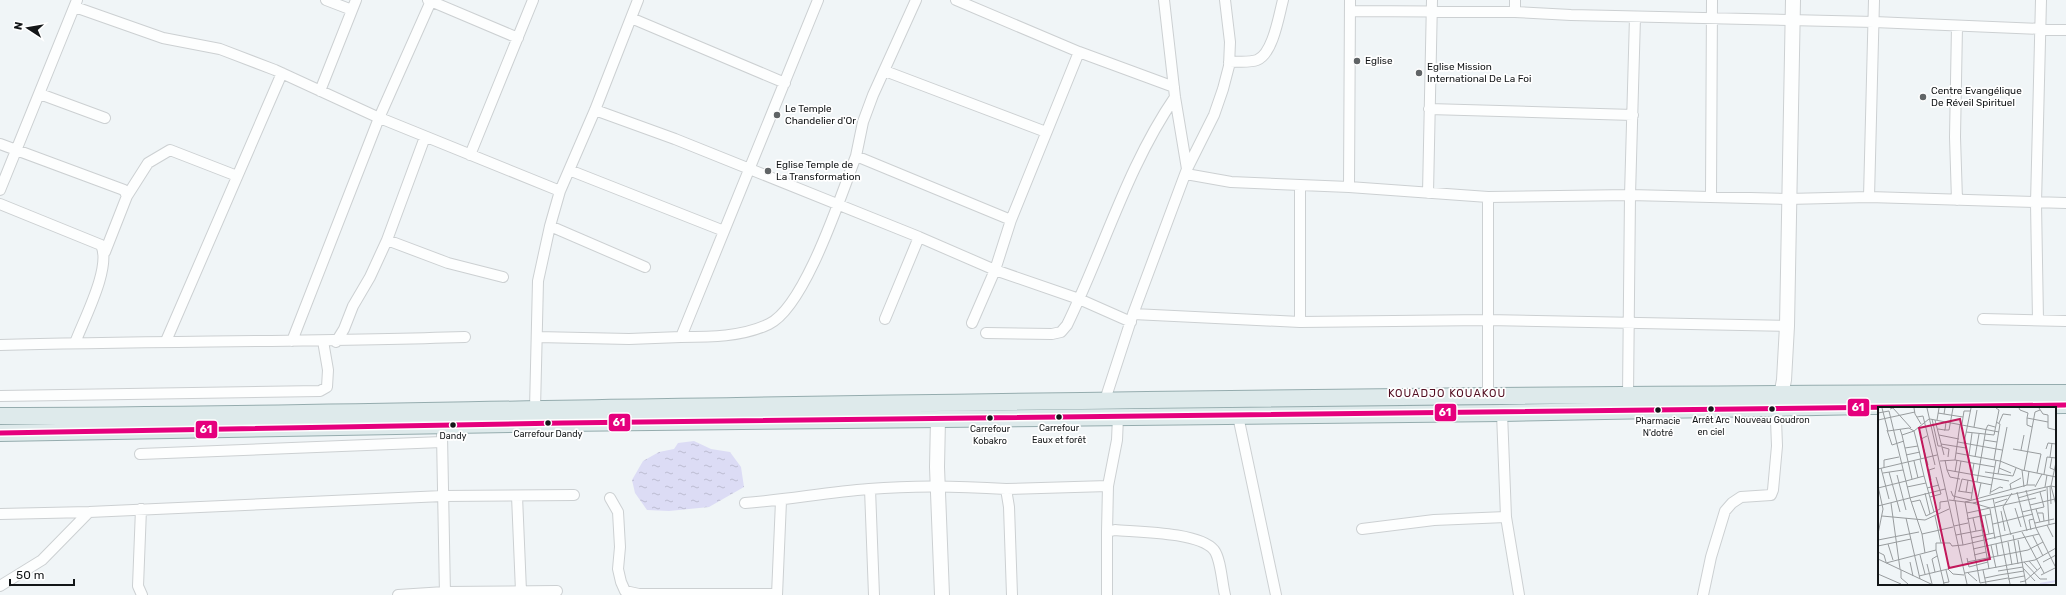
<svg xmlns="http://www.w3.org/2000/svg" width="2066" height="595" font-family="Rubik,sans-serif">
<defs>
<pattern id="water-ripples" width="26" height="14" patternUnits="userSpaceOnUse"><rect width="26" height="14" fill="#dcdcf5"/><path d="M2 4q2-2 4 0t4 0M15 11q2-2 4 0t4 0" fill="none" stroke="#bcbcd1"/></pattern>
</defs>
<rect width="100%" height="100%" fill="#f0f5f7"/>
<path fill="url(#water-ripples)" d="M694 441 711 449 730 452 741 467 744 487 709 507 669 511 647 510 635 493 632 480 643 461 659 452 674 449 678 443Z"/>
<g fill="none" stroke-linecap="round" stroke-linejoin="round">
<g stroke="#ccd0d2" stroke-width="12">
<path id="street" d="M326 0 352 10
M428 0 518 38
M916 0 873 95 863 122 856 156 1011 220
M956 0 1079 52 1174 87
M1164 0 1175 97 1187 169
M75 7 163 38 220 49 275 70 375 116 560 191
M1350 11 1515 12 1571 15 1874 22 2066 30
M1515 12V0
M631 18 785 83
M1229 62C1238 61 1249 63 1257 60 1273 54 1279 15 1283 0
M885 71 1046 132
M320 91 356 0
M40 94 105 118
M1429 109 1633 115
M595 110 675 139 919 237 995 270 1079 299 1131 322
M0 144 124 190 127 196 105 252
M470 155 533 0
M569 170 724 231
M1186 174 1231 182 1349 187 1488 197 1630 195 1788 199 1869 197 2066 203
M1349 187 1350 0
M0 190 77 0
M1428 193 1432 0
M127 196 148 163 170 150 237 176
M1711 196 1712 0
M1488 197V397
M1869 197 1874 0
M1957 200 1955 137 1957 26
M0 204 101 245C112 267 83 321 75 343
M550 226 645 267
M387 240 425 137
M1133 314 1300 322 1487 320 1787 326
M885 319 919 237
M1983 319 2066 321
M2038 320 2036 203 2041 0
M1300 322V185
M972 323 995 270 1011 220 1079 52
M986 333 1052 334 1061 332 1067 325C1104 249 1127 167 1175 97
M537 337 629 339 681 337 818 0
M681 337C710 337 742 337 769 324 805 307 841 195 856 156
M166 341 282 73
M292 341 379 118 431 1
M336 342 344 329 353 306 370 277 387 240 448 263 503 277
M0 345C155 341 310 342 465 337
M0 396 320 391 327 387 328 370 323 341
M1628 396 1630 195 1635 17
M1105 400 1133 314 1187 169 1214 115 1223 89 1229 66 1230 42 1225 0
M535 409 538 281 550 226 560 191 595 110 638 0
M1502 413 1506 517 1519 595
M1238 416 1276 595
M1118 417 1117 440 1108 486 1107 532 1115 530C1138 532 1199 532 1214 550 1221 559 1222 584 1225 595
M442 435 445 595
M140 454 442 442
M870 489 874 595
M1006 489 1108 486
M517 496 521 591
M610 498 618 512 620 547 618 569 621 582 625 591 639 594H777
M745 503C787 500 827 492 869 489 914 485 961 486 1006 489L1009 507 1012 595
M141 509 138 586 142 595
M0 514 89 512 443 496 574 495
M1362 529 1434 520 1506 517
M1107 532V595
M0 586 42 560 89 512
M398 595 445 592 557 591
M777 595 781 501
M1703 595 1711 557 1725 511 1732 503 1741 497 1771 495 1773 490 1777 446 1776 420 1779 407"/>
</g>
<g stroke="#ccd0d2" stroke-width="16">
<path id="secondary" d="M1779 405 1784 380 1787 326 1793 0
M938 419 937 467 942 595"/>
</g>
<g stroke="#95acae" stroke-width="18">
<path id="primary" d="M0 416C246 416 491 409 737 406 1180 399 1623 393 2066 393
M0 433 562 423 1502 413 1868 406 2066 405"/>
</g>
<use href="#street" stroke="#fdfefe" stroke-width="10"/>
<use href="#secondary" stroke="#fdfefe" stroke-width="14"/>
<use href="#primary" stroke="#deeaeb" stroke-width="16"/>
<g stroke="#fff" stroke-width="8">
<path id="bus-1" d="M0 433 562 423 2065 405"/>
</g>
<use href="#bus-1" stroke="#e5007d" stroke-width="5"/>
</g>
<g fill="#606466" stroke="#fff" stroke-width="1.5">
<circle cx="1357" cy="61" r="4"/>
<circle cx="1419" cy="73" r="4"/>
<circle cx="1923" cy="97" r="4"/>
<circle cx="777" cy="115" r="4"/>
<circle cx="768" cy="171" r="4"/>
</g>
<g fill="#131618" stroke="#fff" stroke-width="1.5">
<circle cx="1711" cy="409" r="3.5"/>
<circle cx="1772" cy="409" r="3.5"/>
<circle cx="1658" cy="410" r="3.5"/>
<circle cx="1059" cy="417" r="3.5"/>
<circle cx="990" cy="418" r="3.5"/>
<circle cx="548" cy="423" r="3.5"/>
<circle cx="453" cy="425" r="3.5"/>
</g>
<g text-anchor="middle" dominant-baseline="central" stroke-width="3.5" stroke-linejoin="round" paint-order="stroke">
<g font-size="9" fill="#131618" stroke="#fff">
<text x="1711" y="420">Arrêt Arc<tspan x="1711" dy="12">en ciel</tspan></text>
<text x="1772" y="420">Nouveau Goudron</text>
<text x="1658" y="421">Pharmacie<tspan x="1658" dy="12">N'dotré</tspan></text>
<text x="1059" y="428">Carrefour<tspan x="1059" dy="12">Eaux et forêt</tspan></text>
<text x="990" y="429">Carrefour<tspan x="990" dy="12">Kobakro</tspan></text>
<text x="548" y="434">Carrefour Dandy</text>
<text x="453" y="436">Dandy</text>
</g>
<g font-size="10" fill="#131618" stroke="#fff" text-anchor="start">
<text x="1365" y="61">Eglise</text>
<text x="1427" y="67">Eglise Mission<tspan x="1427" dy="12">International De La Foi</tspan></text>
<text x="1931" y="91">Centre Evangélique<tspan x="1931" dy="12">De Réveil Spirituel</tspan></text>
<text x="785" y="109">Le Temple<tspan x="785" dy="12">Chandelier d'Or</tspan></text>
<text x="776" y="165">Eglise Temple de<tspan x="776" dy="12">La Transformation</tspan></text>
</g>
<g font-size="11" letter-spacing="1" fill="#530e21" stroke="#fff">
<text x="1447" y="393">KOUADJO KOUAKOU</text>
</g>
</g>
<g transform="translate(1878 407)">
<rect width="178" height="178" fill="#f0f5f7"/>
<path fill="none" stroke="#dcdcf5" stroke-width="2" d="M162 177 178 174"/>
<path fill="none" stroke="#989c9e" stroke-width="1" d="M4 1 10 24 31 21 36 24 51 12M36 1 37 7 43 17M49 1 89 177M141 1 142 3 150 6 149 11 170 15M161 1 165 7 170 8V21L178 23M12 2 15 1 33 21M0 6 11 4 32 91M60 6 66 7 67 1M66 7 85 10M39 10 45 9 57 58M149 11V18L154 20M52 12 121 25M54 12 60 39H63M0 13 37 5M57 13 66 48M59 13 61 1M121 16 125 7 133 8M84 17 86 4H92M96 20 99 3M22 22 24 28 36 24 43 52M60 22 67 23 68 15M9 23 14 38 26 34M66 23H71L75 1M88 25 116 28 121 3 118 1M24 28 34 72M61 28 81 32M49 29 43 32 50 58M106 33 119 35M80 35 124 43M86 36 93 1M63 37 88 41M64 40 71 42 70 50M27 41 40 39M135 42 163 47 159 66M168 42 170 36 178 37M143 43 146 28M78 46 122 54 144 63 178 70M28 48 42 45M91 48 94 26M97 50 101 27M172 50 174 36M174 50 172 61 177 63M67 53 69 63 131 74M77 53 82 17M116 53 122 17 118 15M36 54 40 71M62 54 77 53 117 60M3 61 11 92M6 61V53L21 50M121 61 133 66M0 62 59 48M69 63 72 70 82 72M144 63 146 80M146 64 157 5 162 3M11 65 22 105M77 65 79 53M107 65 135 69 138 61M5 66 25 63M120 67 129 20M166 67 169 50 178 51M19 68 28 103M94 68 96 56M46 69 56 105M53 73 51 63 57 61M28 74 46 69 42 52M99 75 108 22 110 18 117 20M149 78 151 64M0 79 5 102 0 127M172 79 173 97M29 80 48 76M157 80 164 67M167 80 169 68M169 80 171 118M178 80 173 79 178 98M0 81 28 74M49 81 61 78M133 82 132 77 143 71M148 83 158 121 178 161M73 84 75 89 92 93M80 84 94 86M81 84 84 72 114 78M88 85 90 73M113 85 122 80 125 81M139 85 149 124M47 86 52 107M112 87 118 53M52 90 63 87 58 70M100 90 103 76M32 91 44 127 75 120M115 91 132 177M140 91 168 83M71 93 95 96 173 79 178 55M76 93 83 54M77 93 85 138M93 93 96 74M33 95 42 93 48 109 62 102V95L70 94M87 95 102 176 130 171M87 95 149 78H157M13 96 22 162M95 96 112 101M117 96 129 92M152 98 177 92M0 99 67 82M137 101 143 120M112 102 117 132M158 102 162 115M101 104 111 162M123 104 127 124M144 105 166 100 162 85M89 106 158 91M160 106H165L166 114M107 108 111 127M4 109 47 113 71 102M57 109 63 136M28 111 42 172M95 111 98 124M89 112 113 107M157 116 176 112M115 117 155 107M169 118 175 130M76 119 90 116M153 123 151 113 156 112M144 125 166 166M44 127 47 146M78 128 104 123M133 128 125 100 134 86M135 128 140 157M155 129 165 149M93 131 116 126M0 133 41 125M140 133 148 177M130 135 134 158M10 137 15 153M118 137 120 149M113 138 118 161M0 139 33 132M95 142 161 127M58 143V136H72L74 139 85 138 178 116M0 145 6 148 8 155M42 148 47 167M96 148 108 145M89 151 91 160 110 155M0 152 53 177M151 154 159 163M32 155 35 169M89 155 150 143 165 135M146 155 162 172H169M165 155 178 148M8 156 58 143 66 177M49 157 54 177M145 161 157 174M23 163V171L30 177M105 163 108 177M120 164 145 160M57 165 54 152 59 149M87 166 157 153 178 141M90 166 99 174M0 167 23 177M121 168 146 164M163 168 177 161M41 169 70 162 75 167 86 168M107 171 121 168M130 172 146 169M142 175 147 174 163 160M65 176 71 175 68 163"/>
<path fill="#c2185b" fill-opacity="0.15" stroke="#c2185b" stroke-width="2" d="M82 12 112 152 71 161 41 21Z"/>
<rect width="178" height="178" fill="none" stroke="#131618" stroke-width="2"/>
</g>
<g stroke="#fff" stroke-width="1.5">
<rect x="1847" y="398" width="23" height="19" rx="4" fill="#e5007d"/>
<rect x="1434" y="403" width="23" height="19" rx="4" fill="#e5007d"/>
<rect x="608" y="413" width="23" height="19" rx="4" fill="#e5007d"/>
<rect x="195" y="420" width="23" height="19" rx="4" fill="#e5007d"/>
</g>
<g font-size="11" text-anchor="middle" font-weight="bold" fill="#fff">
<text x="1858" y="411">61</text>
<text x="1445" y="416">61</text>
<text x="619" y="426">61</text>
<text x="206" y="433">61</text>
</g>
<g transform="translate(28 28) rotate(282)" stroke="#ffffff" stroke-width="3" paint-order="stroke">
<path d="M0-3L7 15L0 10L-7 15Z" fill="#131618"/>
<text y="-6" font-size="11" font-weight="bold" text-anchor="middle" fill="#131618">N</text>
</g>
<path d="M10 579v6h64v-6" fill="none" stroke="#131618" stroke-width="2"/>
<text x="16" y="579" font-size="12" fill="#131618" stroke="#ffffff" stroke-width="3" paint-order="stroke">50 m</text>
</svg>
